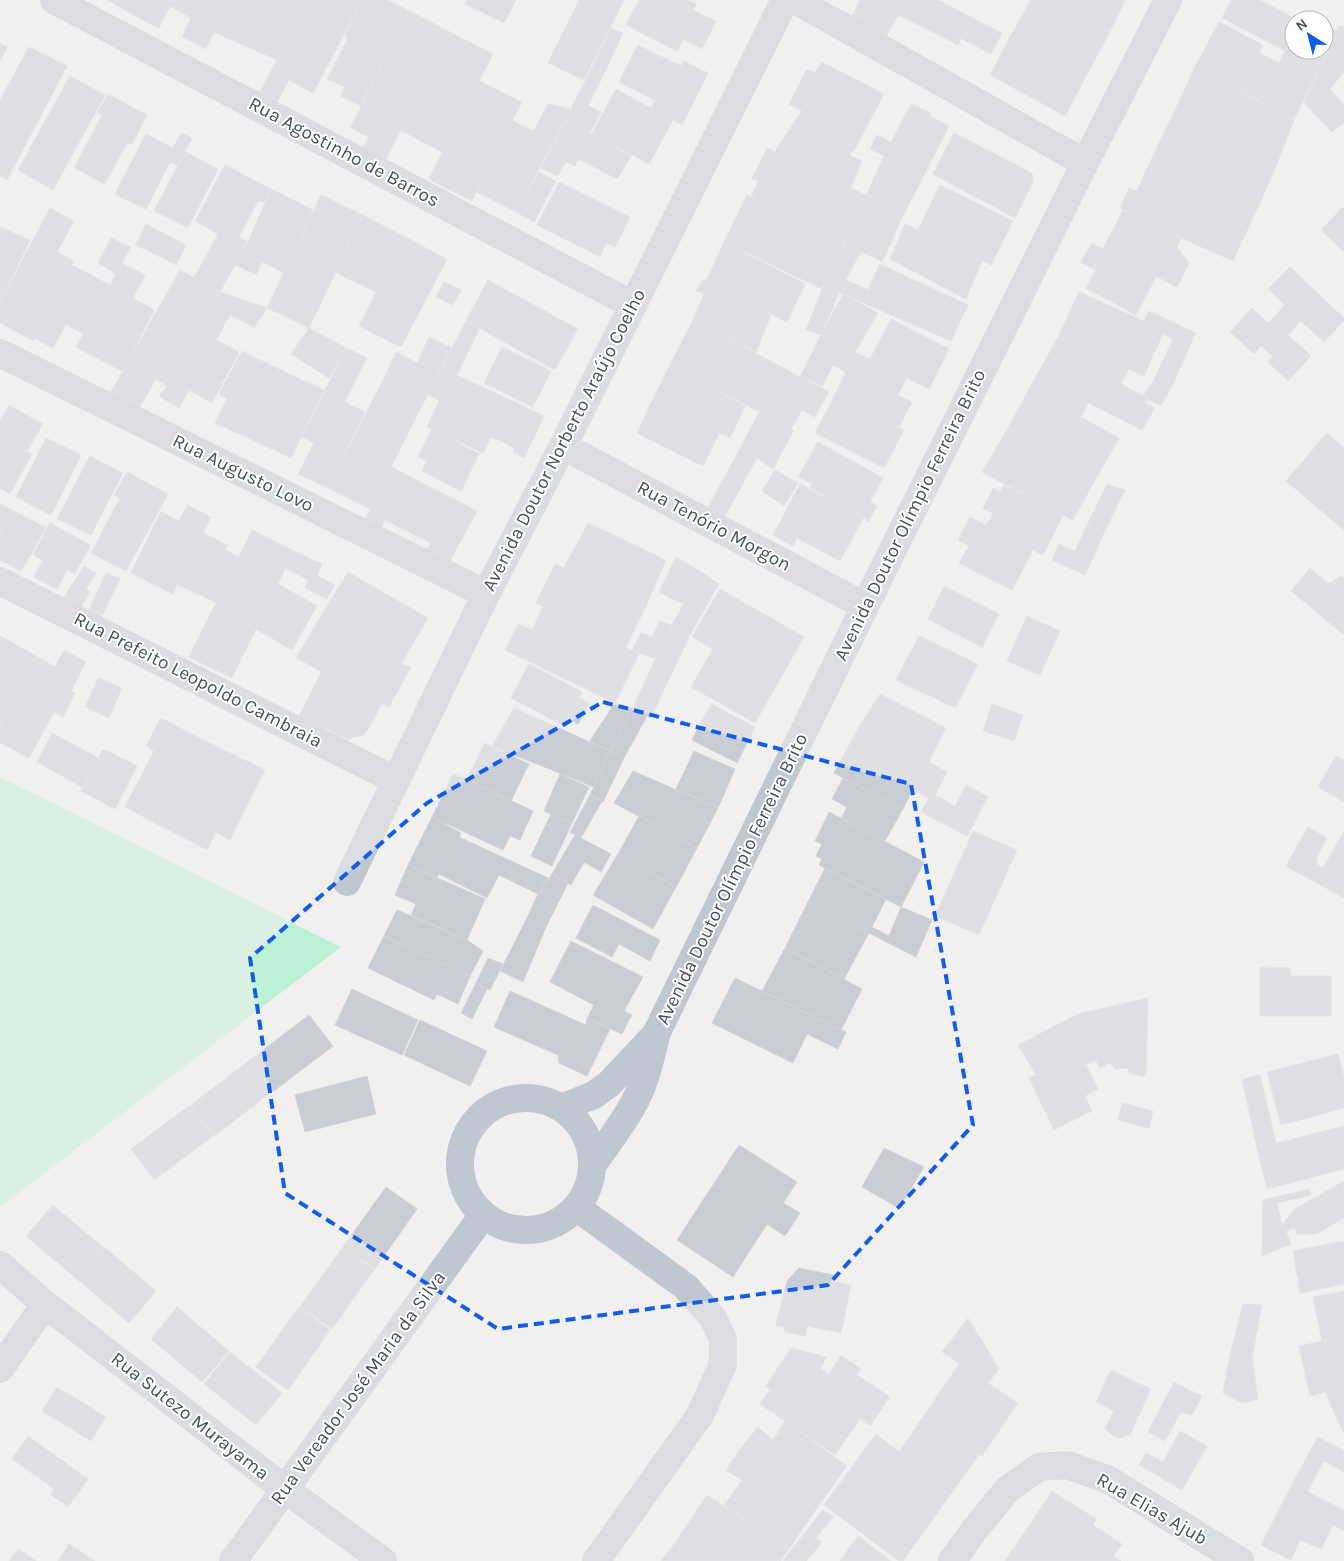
<svg xmlns="http://www.w3.org/2000/svg" width="1344" height="1561" font-family="Karla,sans-serif">
<rect width="100%" height="100%" fill="#f2efef"/>
<path fill="#bcf1d5" d="M0 777 341 947 0 1207Z"/>
<path fill="#cbcdd5" stroke="#d3d4db" d="M107 0H149L139 18Z
M149 0H200L191 18 170 6 159 28 139 18Z
M200 0H253L234 41 214 32 206 49 182 37Z
M253 0H310L277 60 234 41Z
M310 0H362L313 93 289 80 277 102 259 93Z
M362 0H388L409 11 360 106 341 96 345 87 327 79 348 39 345 35Z
M467 0H516L504 23 465 4Z
M579 0H624L584 80 548 63Z
M639 0H687L696 4 693 10 716 21 702 49 684 39 677 51 626 25Z
M860 0H939L972 18 958 45 898 15 883 43 848 25Z
M1031 0H1044L1110 32 1085 78 1010 37Z
M1044 0H1125L1110 32Z
M1231 0H1260L1298 20H1294V35L1286 51 1222 18Z
M409 11 450 32 385 161 362 149 369 137 350 128Z
M972 18 1002 33 991 54 962 39Z
M1219 22 1263 45 1259 53 1279 63 1259 100 1195 67Z
M1340 26H1344V72L1330 89 1344 105V123L1332 132 1304 103Z
M611 28 623 33 601 80 589 74Z
M1324 28 1338 31 1294 120 1259 100 1294 35V50H1324Z
M450 32 493 54 442 152 400 130Z
M1010 37 1085 78 1065 116 990 75Z
M0 43 7 47 0 61Z
M638 45 681 66 684 61 708 73 682 125 651 109 655 100 619 82Z
M29 47 67 66 7 180 0 176V100Z
M822 62 884 94 856 147 798 116 802 111 789 104 807 69 815 73Z
M1195 67 1294 120 1277 164 1175 110Z
M589 74 601 80 588 106 601 112 590 132 565 120Z
M70 76 105 95 53 190 18 170Z
M478 80 522 102 472 201 429 179Z
M616 89 673 120 649 164 592 134Z
M108 94 147 115 132 144 127 143 105 184 74 168 102 115 97 113Z
M548 104 571 109 516 212 477 192 512 121 534 131Z
M911 104 931 113 904 167 870 149 877 135 891 142Z
M1175 110 1277 164 1258 207 1151 160Z
M798 116 856 147 849 155 862 161 850 189 775 152Z
M929 116 949 126 923 177 904 167Z
M566 120 631 156 617 179 578 159 575 166 566 162 557 176 541 168Z
M181 133 192 138 178 166 170 162 146 209 115 194 146 134 173 148Z
M954 133 1032 173 1033 181 1015 218 933 174Z
M767 148 886 205 863 252 751 197 759 181 752 178Z
M185 152 218 169 188 228 154 211Z
M884 156 904 167 886 205 866 196Z
M1151 160 1258 207 1233 261 1181 238 1120 208 1129 188 1137 191Z
M225 165 271 189 264 202 258 201 239 237 248 242 220 292 194 278 218 234 195 221Z
M904 167 923 177 901 220 882 212Z
M539 172 556 181 534 222 516 212Z
M559 182 630 217 615 247 606 243 600 257 537 225Z
M940 185 1013 221 991 265 918 230Z
M271 189 315 211 284 273 262 262 256 275 233 264 248 242Z
M321 195 363 215 309 328 267 308Z
M747 195 845 242 822 289 724 242Z
M1343 207 1344 208V252L1321 230Z
M50 208 74 221 57 252 74 261 34 338V341L0 323V303Z
M1123 210 1181 238 1177 247 1189 263 1177 287 1103 249Z
M882 212 901 220 882 262 863 252Z
M363 215 447 259 401 347 359 326 376 292 333 271Z
M146 224 186 245 176 265 136 245Z
M905 224 982 261 966 299 890 259Z
M0 227 30 240 0 303Z
M111 238 131 247 116 274 98 263Z
M724 242 805 284 787 322 706 281Z
M845 243 861 251 846 280 843 294 823 287Z
M1092 243 1156 277 1136 315 1086 288 1096 270 1081 262Z
M122 263 145 275 133 298 154 310 123 372 76 347Z
M880 264 968 305 951 341 843 294 846 280 868 290Z
M72 265 110 285 83 334 66 324 53 348 34 338Z
M1290 267 1344 318V321L1324 342 1301 321 1288 335 1311 356 1288 381 1268 362 1273 357 1261 346 1254 354 1230 332 1252 308 1268 323 1285 305 1268 289Z
M180 270 220 292 168 386 156 379 138 410 110 394Z
M703 279 771 315 756 352 693 320 704 294 696 291Z
M488 280 578 329 555 370 466 321Z
M444 282 461 290 453 305 436 297Z
M823 287 839 293 821 335 806 330Z
M220 292 267 308 254 327 230 315 216 340 239 352 212 403 189 390 179 408 159 396 168 386Z
M1079 292 1144 321 1149 311 1196 333 1170 390 1153 382 1173 339 1163 334 1144 376 1058 337Z
M843 294 878 313 855 352 821 335Z
M891 319 949 349 929 389 870 359Z
M693 320 800 377 776 420 669 367Z
M466 321 479 329 457 375 442 368Z
M309 328 346 348 329 378 291 354Z
M821 335 855 352 846 372 833 365 822 386 800 377Z
M429 337 451 348 428 394 386 374 396 352 417 363Z
M1058 337 1129 369 1121 384 1143 396 1153 382 1170 390 1161 405 1146 399 1145 403 1155 408 1142 430 1088 403 1081 417 1029 389Z
M502 347 551 371 533 407 484 383Z
M346 348 367 358 345 402 365 412 328 488 298 474 314 443 302 437Z
M242 351 279 369 246 437 215 423 227 399 219 394Z
M855 352 907 377 898 395 912 402 899 427 835 395Z
M669 367 745 406 730 438 652 401Z
M442 368 544 416 524 458 513 452 515 448 491 437 483 453 427 427 439 401 428 394Z
M279 369 324 390 291 458 246 437Z
M386 374 428 394 370 509 328 488Z
M800 377 829 392 815 417 802 410 791 429 776 420Z
M1029 389 1119 438 1097 477 1008 428Z
M835 395 904 430 884 468 815 433Z
M652 401 719 433 703 466 637 433Z
M9 405 43 424 27 451 0 437V421Z
M759 412 776 420 757 458 740 449Z
M776 420 794 430 773 469 757 458Z
M1008 428 1097 477 1073 520 982 472Z
M432 429 479 454 461 491 422 471 427 461 418 457Z
M1327 433 1344 448V530L1286 481Z
M0 437 32 454 10 494 0 488Z
M46 438 81 455 51 515 16 497Z
M818 442 883 478 870 502 877 506 868 522 864 517 810 488 812 484 798 477Z
M740 449 757 458 725 516 708 507Z
M90 456 123 473 91 535 57 519Z
M391 467 477 511 450 561 427 550 431 543 385 520 381 528 365 520Z
M775 470 798 483 784 506 762 491Z
M127 472 168 494 126 571 91 553 120 498 114 495Z
M800 484 864 517 840 561 797 538 793 546 773 535Z
M1107 484 1125 490 1104 533 1087 525Z
M1004 485 1063 515 1043 555 986 526 993 513 983 508 993 488 1000 492Z
M0 504 12 510 0 533Z
M187 505 211 517 173 594 131 573 161 512 179 521Z
M12 510 46 528 21 571 0 560V533Z
M970 517 1033 550 1012 590 959 563 969 546 958 540Z
M50 523 90 545 75 574 67 570 57 589 34 577 43 560 33 555Z
M588 523 666 560 645 608 564 568Z
M1087 525 1104 533 1085 575 1052 560 1059 544 1075 551Z
M252 530 294 551 232 678 189 657Z
M201 532 228 545 225 550 239 557 217 603 178 585Z
M294 551 322 564 317 575 335 585 327 599 305 588 309 580 286 569Z
M676 557 701 572 683 604 659 592Z
M555 564 645 608 626 647 536 603Z
M84 566 96 573 86 589 90 592 81 607 64 597Z
M1310 568 1329 584 1341 576 1344 578V635L1291 591Z
M348 572 428 618 401 664 321 616Z
M701 572 719 584 691 633 672 625Z
M106 573 120 579 102 616 89 610Z
M278 584 317 606 292 650 256 629Z
M944 586 999 614 982 647 928 619Z
M720 589 804 637 776 686 692 637Z
M543 607 639 654 615 703 505 650 518 624 532 630Z
M321 616 401 664 411 667 389 707 296 658Z
M1027 616 1060 631 1040 675 1007 661Z
M660 621 672 625 656 659 632 650 641 633 652 637Z
M672 625 691 633 670 677 651 668Z
M0 636 38 657 0 727Z
M919 636 978 664 955 708 896 680Z
M713 649 776 686 755 723 691 687Z
M64 650 86 662 71 691 75 693 63 717 54 712 29 758 0 743V727L38 657 55 667Z
M529 664 582 692 579 698 589 703 578 724 570 720 566 727 511 698Z
M651 668 670 677 651 718 633 708Z
M321 672 382 703 369 728 363 735 347 739 299 716Z
M98 678 122 688 109 718 85 707Z
M880 694 946 728 929 762 860 725Z
M615 703 633 708 610 751 590 741Z
M711 704 755 727 737 763 692 740Z
M992 704 1023 715 1014 741 983 731Z
M514 708 610 751 594 787 492 746Z
M633 708 647 716 624 758 610 751Z
M161 718 202 739 157 824 125 807 154 751 146 746Z
M860 725 947 772 935 795 955 806 966 785 988 797 967 836 921 812 929 798 913 789 903 809 834 773Z
M52 733 98 758 82 787 37 762Z
M202 739 265 770 230 840 216 832 207 850 157 824Z
M485 743 529 764 511 801 467 779Z
M103 749 137 766 115 809 81 791Z
M610 751 624 758 603 802 590 795Z
M694 751 735 769 718 808 676 789Z
M1336 756 1344 760V802L1318 787Z
M633 771 718 808 697 848 614 803Z
M453 774 467 779 533 811 520 840 510 836 503 850 432 817Z
M560 774 589 787 572 823 544 811Z
M843 778 903 809 885 841 841 819 847 807 832 799Z
M590 795 602 801 581 838 570 832Z
M829 812 924 862 901 907 819 865 822 859 816 856 822 844 815 841Z
M551 814 572 823 552 866 531 856Z
M639 816 697 848 676 887 618 854Z
M432 817 461 833 459 837 548 878 538 894 499 875 487 898 439 874 437 878 408 865Z
M1308 827 1327 838 1316 858 1318 865 1323 868 1344 831V898L1286 866Z
M973 831 1017 850 979 935 935 916Z
M575 835 611 854 601 872 584 862 571 885 552 874Z
M618 854 676 887 653 929 593 895Z
M408 865 485 899 467 940 411 915 416 904 395 895Z
M825 868 886 899 872 927 889 936 901 907 932 920 916 957 808 902Z
M552 874 568 883 546 927 527 918 538 894Z
M808 902 869 933 844 979 785 948Z
M593 905 660 940 650 961 619 944 612 957 576 938Z
M397 910 467 940 483 951 470 976 384 936Z
M527 918 546 927 523 982 500 971Z
M384 936 470 976 458 1004 437 994 434 1000 368 968Z
M571 941 643 977 624 1011 632 1015 622 1034 587 1018 594 1005 550 982Z
M785 948 862 989 841 1030 762 991Z
M488 958 503 964 490 990 476 983Z
M1260 967 1290 968V976H1331V1016H1260Z
M735 978 846 1032 838 1049 807 1034 793 1063 712 1023Z
M476 983 487 989 472 1019 461 1013Z
M352 989 418 1020 402 1055 335 1025Z
M510 991 586 1025 587 1018 610 1029 587 1076 559 1063 558 1055 494 1027Z
M1148 998 1146 1076H1140L1130 1073 1127 1068 1115 1069 1110 1063 1099 1068 1096 1060 1086 1065 1098 1089 1085 1096 1092 1111 1054 1130 1029 1078 1036 1075 1018 1045 1078 1014Z
M309 1015 333 1046 274 1091 250 1060Z
M420 1020 487 1051 470 1086 404 1055Z
M1338 1054 1344 1078V1108L1281 1125 1267 1072Z
M250 1060 273 1091 214 1136 191 1105Z
M1260 1075 1276 1143 1257 1148 1242 1079Z
M367 1076 376 1114 305 1132 295 1095Z
M1122 1103 1153 1111 1149 1128 1118 1120Z
M190 1105 213 1136 154 1180 131 1149Z
M1344 1126V1169L1267 1189 1257 1148Z
M739 1145 797 1182 783 1203 800 1213 785 1236 767 1224 733 1277 677 1240Z
M884 1148 924 1167 899 1208 862 1187Z
M1344 1181V1218L1316 1234H1297L1295 1228 1286 1231 1291 1244 1262 1256 1263 1200 1309 1189 1311 1195 1277 1203 1282 1225 1295 1209Z
M386 1187 417 1209 375 1269 343 1247Z
M53 1205 104 1248 78 1280 26 1236Z
M1344 1241V1284L1300 1293 1293 1251Z
M343 1247 374 1270 332 1329 300 1307Z
M105 1248 156 1291 129 1323 78 1280Z
M799 1268 833 1275 832 1281 851 1285 841 1333 807 1326 805 1336 785 1332 784 1327 776 1325 787 1281Z
M1344 1291V1337L1322 1341 1313 1297Z
M1243 1304 1262 1305 1252 1357 1229 1359Z
M177 1307 229 1351 202 1382 151 1339Z
M299 1307 330 1330 288 1390 256 1367Z
M968 1318 999 1369 988 1383 942 1352Z
M1344 1337V1387L1310 1396 1299 1346Z
M791 1348 827 1357 820 1368 829 1374 841 1355 861 1369 857 1375 890 1397 870 1426 860 1419 835 1455 760 1404 770 1390 765 1387Z
M230 1352 282 1393 256 1425 204 1384Z
M1252 1357 1258 1399 1242 1403 1223 1393 1229 1359Z
M959 1364 1018 1403 982 1456 923 1417Z
M1111 1370 1151 1389 1130 1435 1119 1438 1112 1435 1105 1428 1114 1411 1096 1402Z
M1174 1382 1202 1396 1192 1415 1181 1412 1165 1441 1148 1432Z
M57 1387 106 1417 91 1441 42 1411Z
M1344 1387V1434L1325 1392Z
M923 1417 979 1454 954 1490 899 1452Z
M785 1421 847 1466 821 1502 741 1448 758 1427 773 1440Z
M1180 1431 1207 1446 1182 1490 1139 1465 1146 1453 1163 1462Z
M876 1434 899 1452 954 1490 926 1529 848 1472Z
M28 1436 88 1479 68 1507 50 1494 54 1489 12 1459Z
M1318 1437 1344 1451V1472L1324 1461 1307 1492 1292 1484Z
M741 1448 821 1502 789 1549 724 1505 742 1480 726 1470Z
M848 1472 926 1529 903 1561H899L824 1505Z
M1292 1484 1344 1510V1531L1333 1525 1321 1549 1300 1540 1291 1560 1261 1545Z
M1052 1491 1096 1519 1093 1525 1122 1544 1113 1556 1121 1561H1052L1020 1539Z
M707 1495 789 1549 781 1561H701L675 1543Z
M823 1510 833 1517 816 1538 822 1542 810 1557 795 1545Z
M858 1536 891 1561H840Z
M1020 1539 1052 1561H1005Z
M675 1543 701 1561H661Z
M69 1544 95 1561H58Z
M795 1545 810 1557 806 1561H783Z
M18 1549 36 1561H9Z"/>
<g fill="none" stroke-linecap="round" stroke-linejoin="round">
<path stroke="#bfc8d1" stroke-width="28" d="M54 0 633 305
M795 0 1085 163
M0 353 486 594
M563 446 865 606
M0 581 395 780
M347 882 486 594 563 446 785 0
M460 1164a66 66 0 1 1 132 0a66 66 0 1 1-132 0Z
M561 1108 594 1095 609 1084 655 1035
M592 1165C607 1145 622 1125 634 1103 646 1081 651 1056 657 1032L865 606 1085 163 1168 0
M576 1207 686 1287 713 1318 723 1339V1364L700 1415 596 1561
M0 1265 45 1304 286 1490 383 1561
M0 1369 45 1304
M233 1561 483 1215
M952 1561 975 1529 1008 1489 1039 1467 1067 1465 1107 1479 1240 1561"/>
</g>
<path d="M0 0H1344V1561H0ZM603 702 911 784 973 1125 828 1285 498 1329 285 1193 250 958 427 803Z" fill="#f2efef" fill-opacity=".55" fill-rule="evenodd"/>
<path fill="none" stroke="#125de8" stroke-width="4" stroke-dasharray="10 6" stroke-linejoin="round" d="M603 702 911 784 973 1125 828 1285 498 1329 285 1193 250 958 427 803Z"/>
<g text-anchor="middle" dominant-baseline="central" stroke-width="4" stroke-linejoin="round" paint-order="stroke">
<g font-size="19" fill="#46505d" stroke="#fff">
<text transform="translate(344 152) rotate(28)">Rua Agostinho de Barros</text>
<text transform="translate(564 440) rotate(-63)">Avenida Doutor Norberto Araújo Coelho</text>
<text transform="translate(243 473) rotate(26)">Rua Augusto Lovo</text>
<text transform="translate(910 515) rotate(-64)">Avenida Doutor Olímpio Ferreira Brito</text>
<text transform="translate(714 526) rotate(28)">Rua Tenório Morgon</text>
<text transform="translate(198 680) rotate(27)">Rua Prefeito Leopoldo Cambraia</text>
<text transform="translate(732 879) rotate(-64)">Avenida Doutor Olímpio Ferreira Brito</text>
<text transform="translate(358 1388) rotate(-54)">Rua Vereador José Maria da Silva</text>
<text transform="translate(190 1416) rotate(38)">Rua Sutezo Murayama</text>
<text transform="translate(1152 1509) rotate(30)">Rua Elias Ajub</text>
</g>
</g>
<g transform="translate(1309 35) rotate(324)"><circle r="24" fill="#ffffff" stroke="#b5b9be"/>
<path d="M0-4L9 19L0 12L-9 19Z" fill="#125de8"/>
<text y="-8" font-size="14" font-weight="bold" text-anchor="middle" fill="#46505d">N</text>
</g>
</svg>
